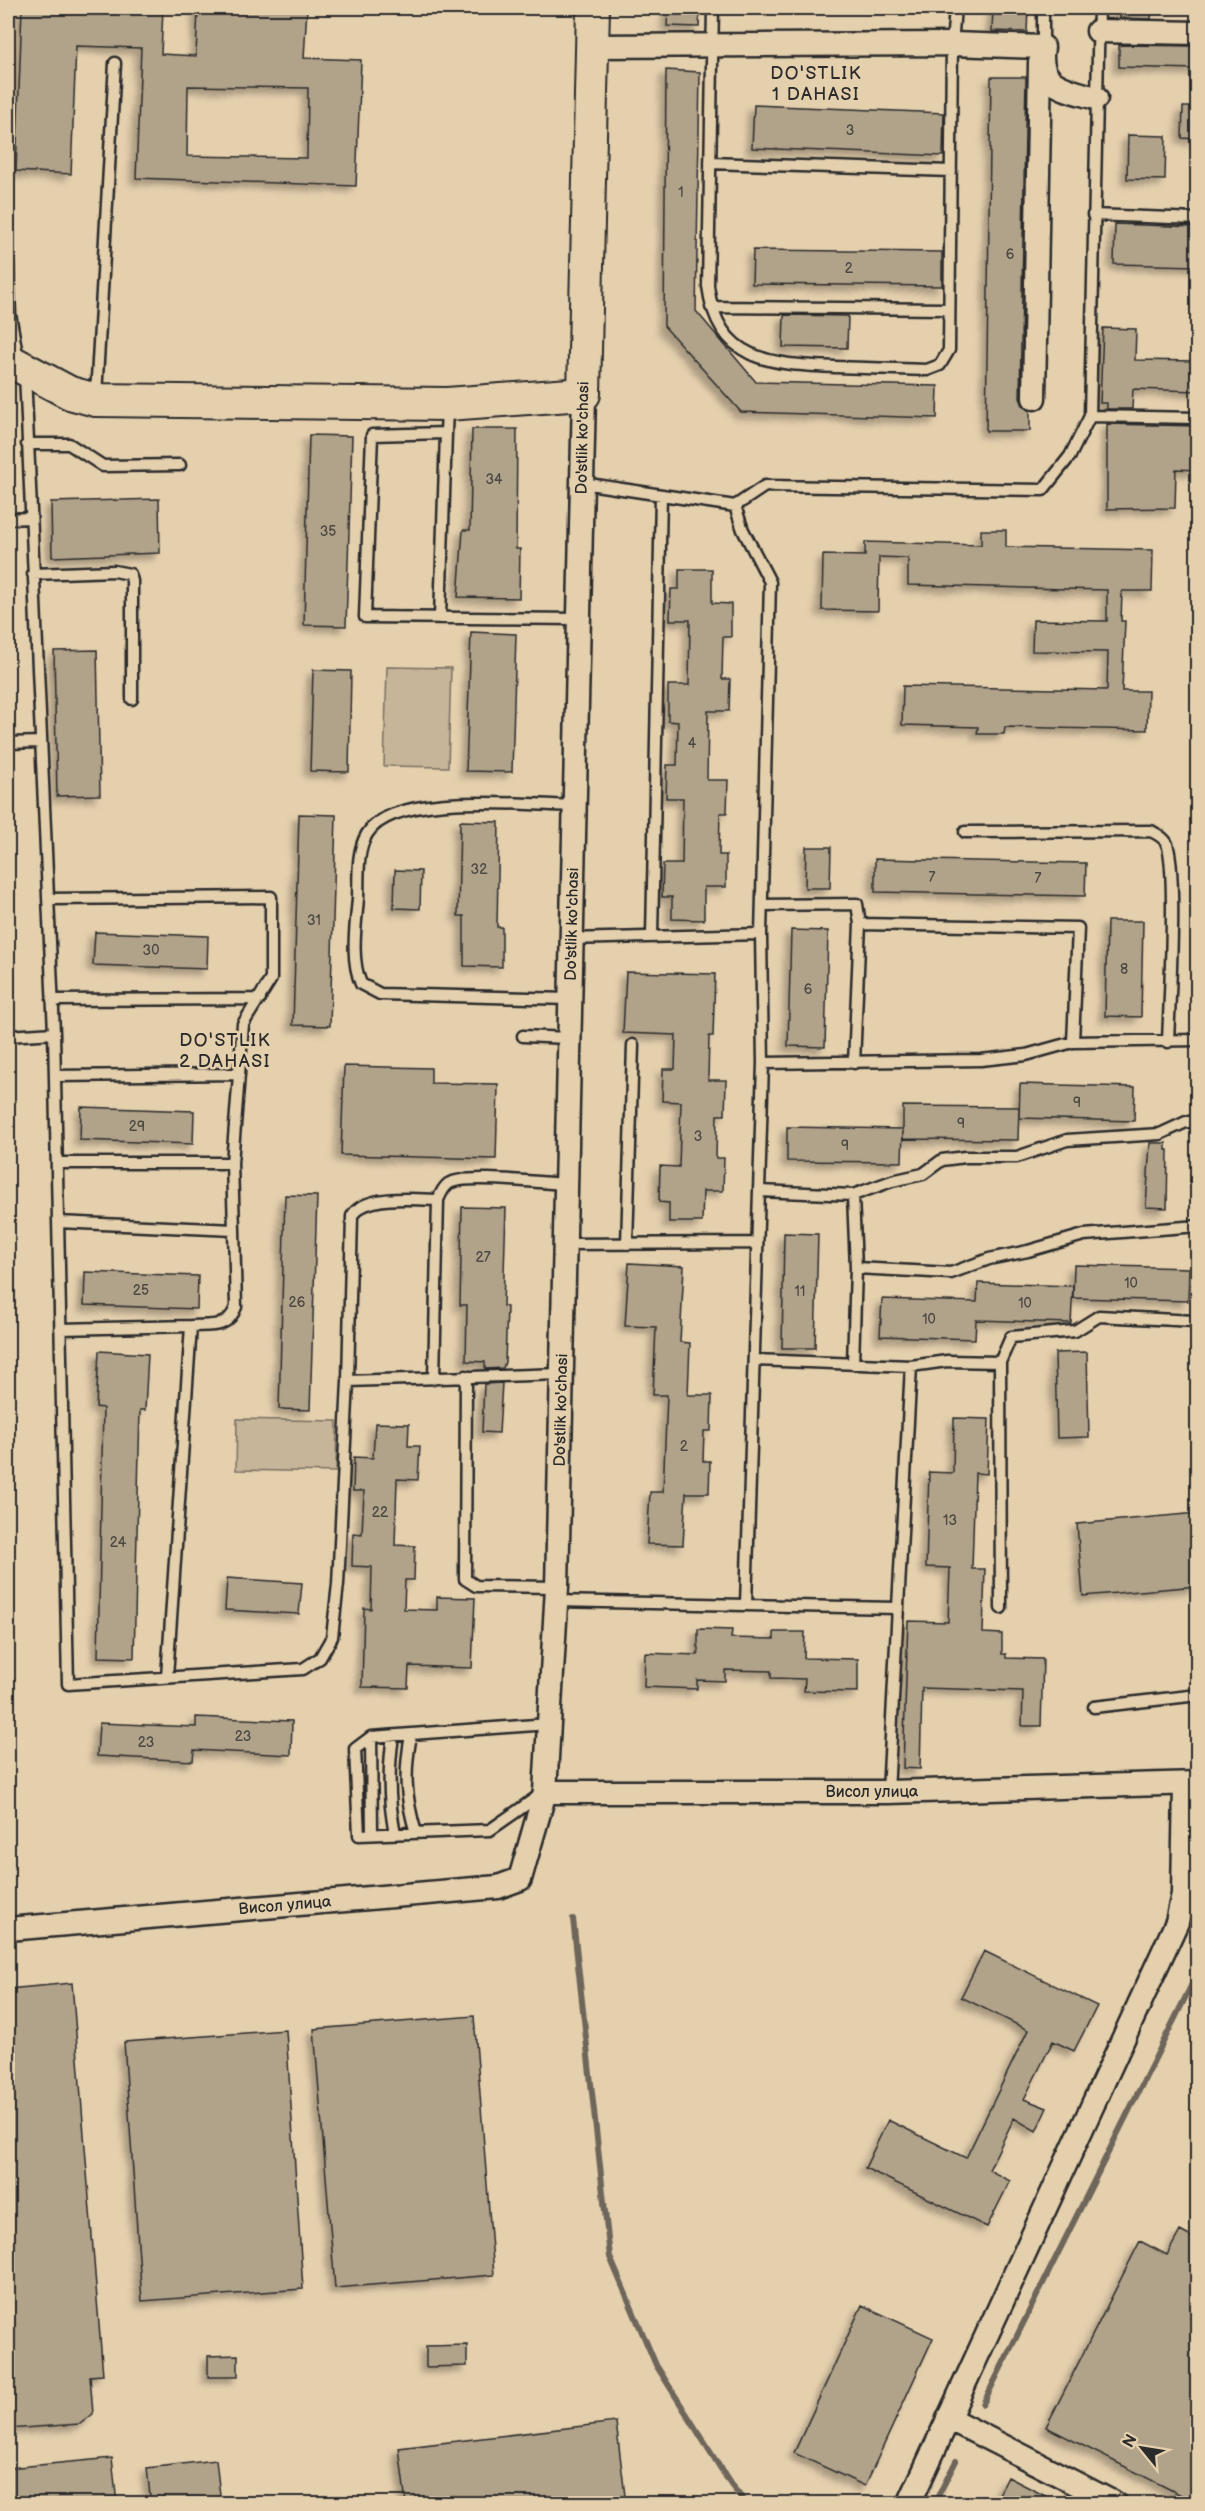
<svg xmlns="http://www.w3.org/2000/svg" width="1205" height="2511" font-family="'Balsamiq Sans',sans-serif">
<defs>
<filter id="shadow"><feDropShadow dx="-5.5" dy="5.5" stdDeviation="3" flood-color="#0004"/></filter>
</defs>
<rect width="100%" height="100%" fill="#e5d0ae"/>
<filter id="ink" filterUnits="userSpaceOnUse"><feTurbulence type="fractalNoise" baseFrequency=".0167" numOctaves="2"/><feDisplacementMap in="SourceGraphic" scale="12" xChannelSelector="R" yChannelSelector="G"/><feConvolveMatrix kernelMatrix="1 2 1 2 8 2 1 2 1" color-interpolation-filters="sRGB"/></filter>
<g filter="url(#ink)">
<path fill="#c7b599" stroke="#797062" stroke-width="1.5" d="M387 667 451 668 448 767 384 766Z
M237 1419 337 1421 336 1472 236 1470Z"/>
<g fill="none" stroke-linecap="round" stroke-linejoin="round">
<path stroke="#6e665a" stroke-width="6" d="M573 1919 610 2257 656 2365 731 2485 747 2504
M983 2404 1198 1972
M934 2504 956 2461"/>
</g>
<path fill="#b1a28a" stroke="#2b2b2b" stroke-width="1.5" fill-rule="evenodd" filter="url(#shadow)" d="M22 8H78L77 11 127 13 128 8H163L161 54 196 56 198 8H307L304 58 361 60 356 186 136 178 141 48 76 46 71 174 16 171ZM188 86 308 88 307 158 187 156Z
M668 8H700L699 27 667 26Z
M993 8H1028L1027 32 992 31Z
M1120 8H1152L1151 19 1120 18Z
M1119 45 1197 46V69L1119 67Z
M666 70 700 72 696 311 756 382 938 386 937 418 741 412 664 326Z
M991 77H1026L1020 398 1023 405 1030 411V431H986Z
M754 105 944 113 943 156 752 148Z
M1183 107H1197V139L1182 138Z
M1128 135 1166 136 1165 180 1127 179Z
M1115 224 1197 227V266L1114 264Z
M753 250 942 252V286L752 284Z
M784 315 848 316 847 348 783 347Z
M1103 328 1136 329 1135 360 1197 361V391L1133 389 1132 409H1107V403H1100Z
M1107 424 1197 426V470L1176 469 1175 508 1107 509Z
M472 429H517L516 549H520L519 598 458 597 463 530H470Z
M309 435 352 436 346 626 304 625Z
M159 499 160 553 52 557 51 502Z
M981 530H1006V547L1153 550 1152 591H1122L1121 621H1125L1122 691H1148L1147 730 1005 727 1004 734H977L978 727 902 725 903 686 1107 690 1108 652 1032 651 1033 620 1107 621V590L908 585V558L879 557 878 611 822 610 823 555 865 556V542L981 545Z
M679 569H712V603L731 604V637H723L722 679H730L729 711H708L707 780H728L727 813H720L719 855H726V887H704V920L672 919V897H662L663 864H682L683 798H666L667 765H677L678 722 668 721V685H689L690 620H670L671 589H679Z
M471 632 516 634 512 772 466 771Z
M97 650 100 795 57 796 54 651Z
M313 670 351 671 349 772 310 771Z
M299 814 336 815 330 1026 293 1025Z
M460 821 499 822 497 927H502V967L464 966V916H458Z
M806 847H831L830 888H805Z
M875 859 1086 863 1085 896 875 892Z
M395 870 421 871 420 909 394 908Z
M1107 921H1143L1141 1017 1105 1016Z
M791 930 828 931 825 1047 788 1046Z
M95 932 208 936 207 969 93 965Z
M626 972 715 974 713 1036H709L708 1080H726L725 1115H717L716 1158H724L723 1191H703L702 1222H669V1203L659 1202 660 1166 679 1167 681 1102 662 1101 663 1069H675L676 1035 623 1033Z
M344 1066 431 1068V1083L498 1084 496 1159 341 1155Z
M1020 1084 1135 1087 1134 1121 1019 1118Z
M903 1106 1019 1107 1018 1140 903 1139Z
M81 1107 194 1111 193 1144 80 1140Z
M787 1127 903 1129 902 1162 787 1161Z
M1150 1143H1166V1150H1168L1167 1208 1146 1207Z
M285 1195 317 1196 310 1410 279 1409Z
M462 1207 506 1208 503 1306 507 1307 505 1362 503 1368 485 1369V1362L466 1361 467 1305H460Z
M784 1233 818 1234 815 1348H782Z
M629 1263 684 1266 680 1342 690 1343 688 1395H712L711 1431H704L703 1461H710L709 1493H686L683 1545 647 1544 650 1492H663L667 1395H653L656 1327 625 1326Z
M1074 1265 1189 1268 1188 1301 1073 1298Z
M85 1272 198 1276 197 1309 84 1305Z
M978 1283 1073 1286 1071 1323 976 1320 975 1339 880 1336 882 1299 977 1302Z
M99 1351 148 1354 145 1410H140L134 1658 98 1657 103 1408 96 1407Z
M1087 1352 1089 1437 1057 1438 1055 1353Z
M502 1383 499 1433 482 1432 484 1384Z
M954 1418 989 1419 987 1474 975 1473 972 1569H985L983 1633 1002 1634V1654H1006V1658L1043 1659 1041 1726H1022L1023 1691 922 1688 920 1769 903 1768 908 1621 948 1622 950 1568 926 1567 929 1472 953 1473Z
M375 1423 409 1424 408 1446H420L418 1480 397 1479 395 1545 415 1546 414 1580H405L404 1609 437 1610V1597L475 1598 472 1668 409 1666 408 1688 362 1687 364 1608 371 1609 372 1567 352 1566 353 1533 362 1534 364 1491H353L354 1457 373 1458Z
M1197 1513V1586L1083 1596 1077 1524Z
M227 1578 302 1583 299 1614 225 1610Z
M698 1629 732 1630 731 1638 774 1639V1632H805L804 1658 858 1659V1692L804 1691 805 1679 771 1678V1671L725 1670V1681L697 1680V1689L644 1687 645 1653 698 1655Z
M196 1717 292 1721 291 1755 194 1750 193 1761 97 1756 99 1723 196 1727Z
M984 1951 1097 2006 1074 2051 1053 2041 1024 2099 1047 2108 1036 2131 1014 2118 989 2170 1010 2181 987 2227 865 2168 888 2120 966 2158 1028 2030 961 1997Z
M72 1983 103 2375 90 2376 93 2414 80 2424 8 2429V1989Z
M474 2016 494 2275 335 2288 314 2029Z
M286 2030 303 2289 142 2301 124 2042Z
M1180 2231 1197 2240V2503L1046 2427 1140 2241 1167 2255Z
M862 2305 933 2338 865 2486 794 2453Z
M467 2345V2366L426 2367V2346Z
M238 2355V2377H208V2356Z
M616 2422 626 2504H406L399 2448Z
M112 2458 117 2504H8V2468Z
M216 2460 221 2504H151L147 2468Z
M1008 2477 1061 2504H994Z"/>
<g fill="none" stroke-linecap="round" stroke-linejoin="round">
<g stroke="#2b2b2b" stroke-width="15">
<path id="lane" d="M713 8 708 286C718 363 772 364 835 367 866 368 897 369 927 370L940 365 949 350 952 44 955 8
M1043 47V8
M710 163 951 171
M1093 215 1198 219
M8 264 10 314 18 360
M711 307 948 309
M25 373 54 1033 68 1684 303 1669 320 1658 332 1637 338 1584 348 1381 561 1374
M96 396 115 63
M447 407 446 433 372 435 365 617 578 619
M1090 416 1198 418
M27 444H69L103 466 180 465
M582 483 735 506 743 530 770 582 761 934 763 1063 746 1605 897 1608
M735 506 765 486 1043 490 1070 456 1090 416 1099 8
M8 519 30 518
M33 574 114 571 130 574 132 581V699
M440 618 446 433
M8 743 40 742
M965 832 1151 831C1157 834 1162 836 1166 842 1178 863 1169 1009 1168 1042
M48 899 271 897V979L243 1024 232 1163 234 1230
M762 905 857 904 860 924 1078 928 1073 1042 1198 1040
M652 936 661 495
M570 939 761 934
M569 999 380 994 361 984C350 958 356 925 358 898 359 878 356 852 367 834 393 790 527 805 574 806
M52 1000 260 999
M8 1036 54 1033
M523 1036 568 1038
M763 1063 981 1060 1026 1055 1073 1042
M854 1063 860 924
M55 1076 239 1074
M57 1163H232
M759 1191 853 1195 856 1268 853 1364
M853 1195 892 1181 923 1174 942 1160 965 1157H1017L1067 1140 1160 1134 1186 1122H1198
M58 1222 234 1230 236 1307C228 1329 211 1325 191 1326
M563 1244 755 1243
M627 1244 633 1045
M856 1268 951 1273 989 1259 1028 1251 1084 1235 1198 1226
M60 1329 191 1326 167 1677
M754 1360 911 1366 947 1361 1000 1362
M466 1376 465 1579 476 1586 557 1587
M434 1379 438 1200C440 1195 443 1188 448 1184 462 1173 543 1183 564 1184
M348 1381 352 1216C364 1194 415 1199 438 1200
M556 1601 746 1605
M1001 1608 1000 1362 1011 1337 1075 1331 1099 1316 1194 1321 1198 1318
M1094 1707 1198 1695
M411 1735C404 1773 405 1796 416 1833
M393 1736C388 1770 388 1800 395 1833
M371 1737 372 1834
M888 1792 911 1366
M540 1795 490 1830 359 1835 355 1749 371 1737 549 1724"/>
</g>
<g stroke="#2b2b2b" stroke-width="27">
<g id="street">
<path d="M1098 31 1198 33"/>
<path d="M592 46 952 44 1043 47C1036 86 1065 89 1096 98"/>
<path d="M1034 398 1040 63"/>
<path id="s1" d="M545 1792H888L1198 1783"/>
<path id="s2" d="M8 1929 498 1887 520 1879 545 1792 557 1587 584 394"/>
<path d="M948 2418 1116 2504"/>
<path d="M909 2504 1177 1922 1183 1894 1185 1785"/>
</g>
</g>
<g stroke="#2b2b2b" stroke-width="36">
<path id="secondary" d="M8 360 70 393 96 400 447 404 584 394 593 8"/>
</g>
<use href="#lane" stroke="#e5d0ae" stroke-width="10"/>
<use href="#street" stroke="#e5d0ae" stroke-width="22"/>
<use href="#secondary" stroke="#e5d0ae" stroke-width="32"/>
</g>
</g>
<g text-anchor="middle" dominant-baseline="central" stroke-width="5" stroke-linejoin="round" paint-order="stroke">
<g font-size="14" fill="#4c4943">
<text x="850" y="130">3</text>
<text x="681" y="192">1</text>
<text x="1010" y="254">6</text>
<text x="849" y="268">2</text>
<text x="494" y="479">34</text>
<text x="328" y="531">35</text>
<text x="692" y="743">4</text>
<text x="479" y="869">32</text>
<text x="932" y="877">7</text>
<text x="1038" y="878">7</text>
<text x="314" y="920">31</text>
<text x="151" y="950">30</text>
<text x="1124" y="969">8</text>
<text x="808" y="989">6</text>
<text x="1077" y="1102">9</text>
<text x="961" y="1123">9</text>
<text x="137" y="1126">29</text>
<text x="698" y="1136">3</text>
<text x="845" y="1145">9</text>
<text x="483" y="1257">27</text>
<text x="1131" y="1283">10</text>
<text x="141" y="1290">25</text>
<text x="800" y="1291">11</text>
<text x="297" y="1302">26</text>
<text x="1025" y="1303">10</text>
<text x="929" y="1319">10</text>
<text x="684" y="1446">2</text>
<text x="380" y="1512">22</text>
<text x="950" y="1520">13</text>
<text x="118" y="1542">24</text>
<text x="243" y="1736">23</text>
<text x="146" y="1742">23</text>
</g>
<g font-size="16" fill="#2b2b2b" stroke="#e5d0ae">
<text transform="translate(583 438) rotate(-89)">Do'stlik ko'chasi</text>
<text stroke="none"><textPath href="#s2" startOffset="1474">Do'stlik ko'chasi</textPath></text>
<text stroke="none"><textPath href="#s2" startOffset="988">Do'stlik ko'chasi</textPath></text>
<text stroke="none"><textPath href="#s1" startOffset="327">Висол улица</textPath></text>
<text stroke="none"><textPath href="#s2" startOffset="278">Висол улица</textPath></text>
</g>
<g font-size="18" letter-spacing="1.5" fill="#2b2b2b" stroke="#e5d0ae">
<text x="816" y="73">DO'STLIK<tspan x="816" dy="21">1 DAHASI</tspan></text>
<text x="225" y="1040">DO'STLIK<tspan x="225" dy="21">2 DAHASI</tspan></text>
</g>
</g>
<rect width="1205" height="2511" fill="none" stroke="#e5d0ae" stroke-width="30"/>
<rect x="15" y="15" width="1175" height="2481" fill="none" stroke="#2b2b2b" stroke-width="2" filter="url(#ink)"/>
<g transform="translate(1142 2448) rotate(300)" stroke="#e5d0ae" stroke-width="4.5" paint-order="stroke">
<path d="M0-4.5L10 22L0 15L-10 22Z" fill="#2b2b2b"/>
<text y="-9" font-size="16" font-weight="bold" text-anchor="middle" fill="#2b2b2b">N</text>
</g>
</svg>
